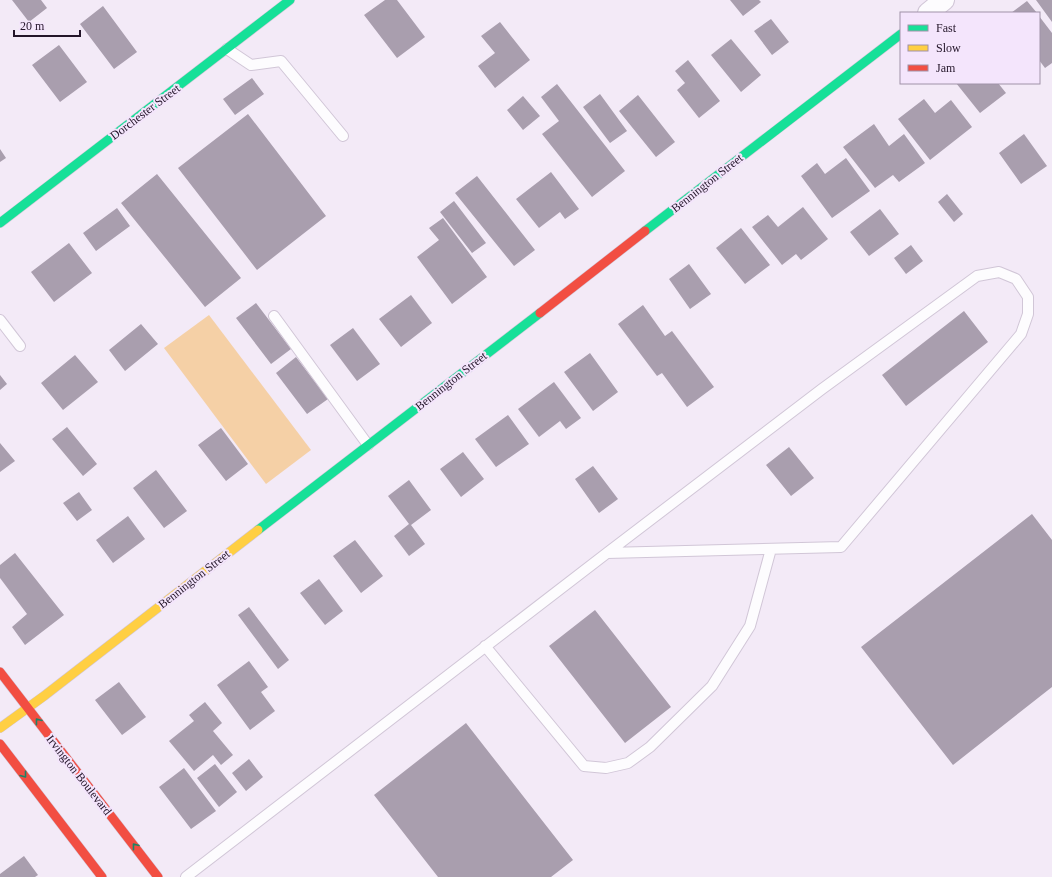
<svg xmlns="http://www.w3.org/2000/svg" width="1052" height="877" font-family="Georgia,serif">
<rect width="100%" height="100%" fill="#f3eaf7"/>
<path fill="#f5d0a6" d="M209 315 311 450 266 484 164 348Z"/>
<path fill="#a99eae" d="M12 0H41L47 8 29 22Z
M385 0H397L425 37 397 58 364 15Z
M730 0H759L761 2 743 16Z
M1036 0H1052V22Z
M1027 1 1037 13H1011Z
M103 6 137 52 114 69 80 24Z
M1039 16 1052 33V63L1045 68 1039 60Z
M771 19 789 42 772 55 754 31Z
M500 22 530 60 495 88 478 66 495 53 481 36Z
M731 39 761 75 741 92 711 55Z
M59 45 87 82 60 102 32 65Z
M688 60 720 101 699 118 677 90 685 83 675 71Z
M252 78 264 94 235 115 223 99Z
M956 83H998L1006 93 980 113Z
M557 84 625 171 592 197 542 134 559 121 541 97Z
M600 94 627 131 610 143 583 107Z
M638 95 675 142 656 157 619 111Z
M523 96 540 116 523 130 507 110Z
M924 99 935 113 951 100 972 127 930 160 898 119Z
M248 114 326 216 257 270 178 168Z
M874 124 889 146 904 134 925 163 899 182 893 175 875 188 843 147Z
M1024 134 1047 166 1021 184 999 153Z
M0 149 6 158 0 162Z
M846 158 870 191 832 218 801 176 817 163 825 174Z
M551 172 579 209 565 219 560 212 539 228 516 199Z
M157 174 241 278 205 307 121 203Z
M477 176 535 250 514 266 455 193Z
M947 194 963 214 954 222 938 202Z
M454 201 486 243 472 253 440 212Z
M803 207 828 239 801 260 796 254 782 265 752 227 768 215 778 227Z
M117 208 130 226 96 251 83 233Z
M880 209 899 234 869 256 850 232Z
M443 218 487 277 452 304 417 257 439 240 429 228Z
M741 228 770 265 745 284 716 248Z
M69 243 92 273 54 302 31 272Z
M911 245 923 261 906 274 894 258Z
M689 264 711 294 690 309 669 279Z
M411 295 432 323 401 347 379 319Z
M256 303 291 349 271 364 236 318Z
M643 305 665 336 672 331 714 387 687 407 662 373 657 376 618 324Z
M964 311 988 342 906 406 882 375Z
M141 324 158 344 125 371 109 350Z
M353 328 380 364 357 381 330 345Z
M590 353 618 392 593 411 564 372Z
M75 355 98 382 63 410 41 383Z
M296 357 328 399 307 414 276 373Z
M0 375 7 384 0 390Z
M554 382 581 418 566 429 560 421 539 437 518 409Z
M508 415 529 444 496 467 475 439Z
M67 427 97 464 83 476 52 439Z
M221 428 248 464 226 481 198 445Z
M0 443 15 461 0 472Z
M789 447 814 478 791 496 766 465Z
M463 452 484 479 461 497 440 469Z
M593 466 618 499 599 513 575 479Z
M156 470 187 511 164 528 133 488Z
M409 480 431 510 411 525 425 544 409 556 394 536 409 524 388 496Z
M79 492 92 510 77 521 63 503Z
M1032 514 1052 540V687L953 765 861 647Z
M128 516 145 539 113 563 96 540Z
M355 540 383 576 361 593 333 556Z
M15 553 64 615 25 645 12 627 27 614 0 578V565Z
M319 579 343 611 325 625 300 593Z
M249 607 289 660 278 669 238 615Z
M595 610 671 707 625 743 549 646Z
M249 661 268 687 261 692 275 711 250 730 217 685Z
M119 682 146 717 122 735 95 700Z
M205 702 222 723 213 731 233 755 221 765 213 755 194 771 169 741 194 721 189 715Z
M466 723 573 860 551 877H438L374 795Z
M249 759 263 777 246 791 232 773Z
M215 764 237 792 219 807 197 778Z
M184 768 216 811 191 829 159 787Z
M24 856 38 875 35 877H0V874Z"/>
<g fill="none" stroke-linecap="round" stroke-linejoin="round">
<g stroke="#d1c6d7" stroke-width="12">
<path id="lane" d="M227 49 251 65 281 61 343 136
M274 316 368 445
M0 320 20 346
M485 646 584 766 606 768 628 763 650 747 712 686 750 626 771 549
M186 877 607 553 822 389 977 276 999 272 1016 279 1028 297V314L1021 334 841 547 607 553"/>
</g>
<g stroke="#d1c6d7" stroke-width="22">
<path id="street" d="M928 13 944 0"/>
</g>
<g stroke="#d1c6d7" stroke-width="10">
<path id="fast" d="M0 223 290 0
M645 231 901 34
M258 530 540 313"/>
</g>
<g stroke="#d1c6d7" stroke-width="10">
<path id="slow" d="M0 728 44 696 258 530"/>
</g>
<g stroke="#d1c6d7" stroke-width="10">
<path id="jam" d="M540 313 645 231
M0 672 158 877
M0 744 102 877"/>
</g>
<use href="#lane" stroke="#fdfcfe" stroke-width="10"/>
<use href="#street" stroke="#fdfcfe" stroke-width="20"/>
<use href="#fast" stroke="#16e098" stroke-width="9"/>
<use href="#slow" stroke="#ffcf43" stroke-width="9"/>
<use href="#jam" stroke="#f24e42" stroke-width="9"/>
</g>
<defs><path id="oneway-chevron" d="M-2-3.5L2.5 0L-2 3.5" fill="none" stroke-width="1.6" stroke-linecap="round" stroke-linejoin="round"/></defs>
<g stroke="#1c8566">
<use href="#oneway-chevron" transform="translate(38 721) rotate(-128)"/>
<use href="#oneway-chevron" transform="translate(24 775) rotate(52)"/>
<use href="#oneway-chevron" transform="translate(135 846) rotate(-128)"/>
</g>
<g text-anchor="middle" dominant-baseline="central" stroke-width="4" stroke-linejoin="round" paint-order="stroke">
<g font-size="12" fill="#231529" stroke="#f4e5fc">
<text transform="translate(145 112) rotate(-37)">Dorchester Street</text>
<text transform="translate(707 183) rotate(-38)">Bennington Street</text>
<text transform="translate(451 381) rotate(-38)">Bennington Street</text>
<text transform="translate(194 579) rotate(-38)">Bennington Street</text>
<text transform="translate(79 775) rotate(52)">Irvington Boulevard</text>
</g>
</g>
<rect x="900" y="12" width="140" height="72" fill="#f4e5fc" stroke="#a092a8"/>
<rect x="908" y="25" width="20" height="6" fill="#16e098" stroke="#a092a8"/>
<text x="936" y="32" font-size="12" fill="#231529">Fast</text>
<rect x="908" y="45" width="20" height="6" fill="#ffcf43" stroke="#a092a8"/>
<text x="936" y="52" font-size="12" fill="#231529">Slow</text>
<rect x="908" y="65" width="20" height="6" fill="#f24e42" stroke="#a092a8"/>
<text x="936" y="72" font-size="12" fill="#231529">Jam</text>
<path d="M14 30v6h66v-6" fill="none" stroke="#231529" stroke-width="2"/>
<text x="20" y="30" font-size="12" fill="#231529" stroke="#f4e5fc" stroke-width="3" paint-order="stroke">20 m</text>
</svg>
